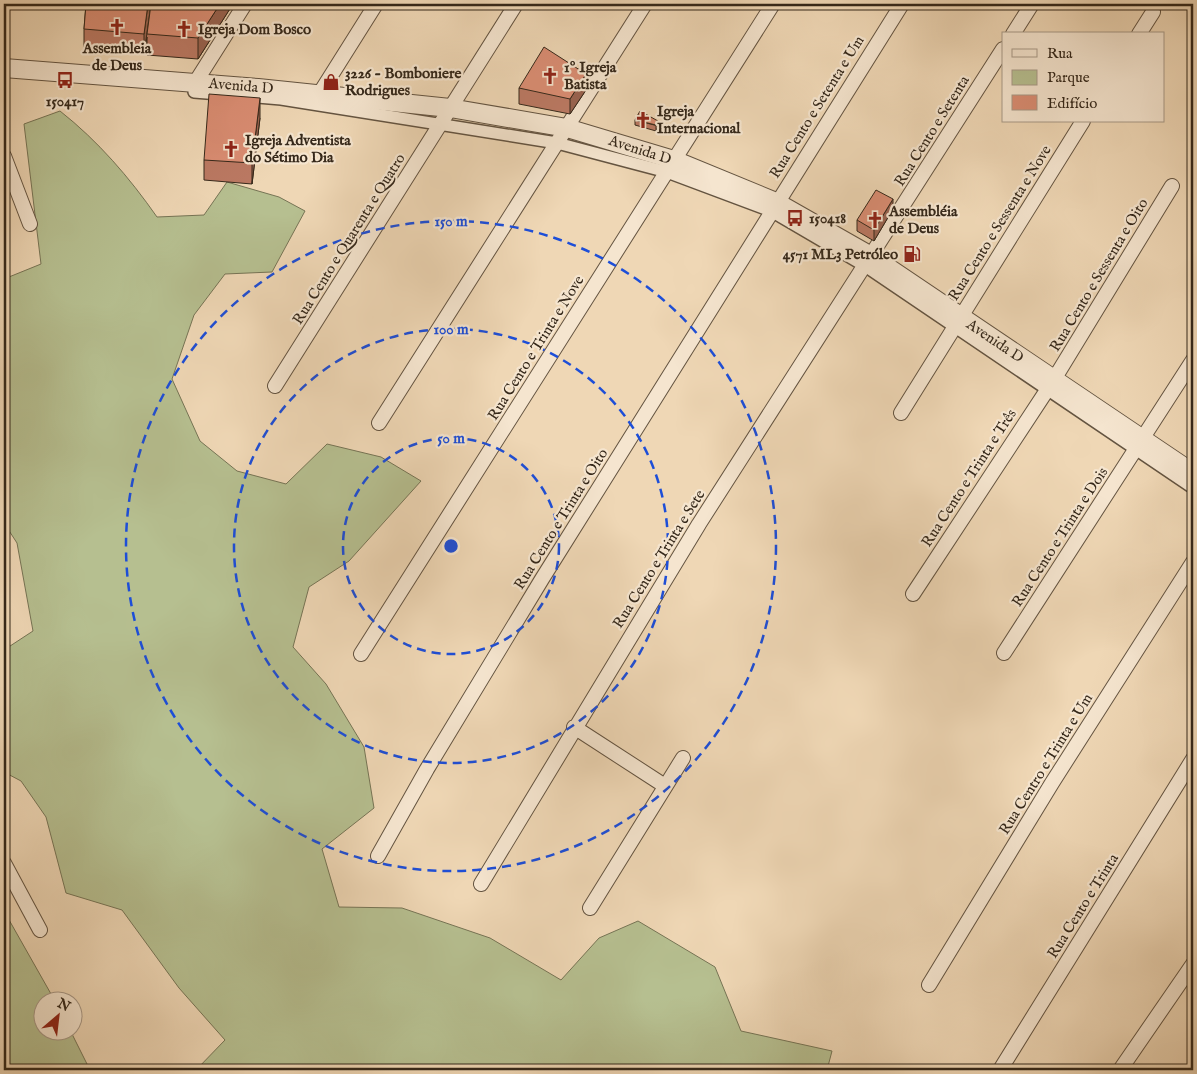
<svg xmlns="http://www.w3.org/2000/svg" width="1197" height="1074" font-family="'IM FELL English',serif">
<rect width="100%" height="100%" fill="#efd7b5"/>
<filter id="stains"><feTurbulence type="fractalNoise" baseFrequency=".004" numOctaves="4"/><feColorMatrix values="0 0 0 0 .2 0 0 0 0 .09 0 0 0 0 .02 0 0 0 .5 -.17"/></filter>
<radialGradient id="worn" r=".72"><stop offset=".6" stop-color="#630" stop-opacity="0"/><stop offset="1" stop-color="#630" stop-opacity=".3"/></radialGradient>
<path fill="#b6bf90" stroke="#767455" d="M60 111C98 141 129 177 157 217L204 215 227 182 279 197 305 211 272 272 225 274 194 315 172 379 200 441 237 471 286 484 327 444 381 457 421 481 349 561 309 587 293 647 326 684 364 747 374 808 322 849 339 907 402 908 490 938 561 980 599 938 638 921 715 967 741 1031 832 1051 827 1070H196L225 1040 179 988 122 910 66 893 46 817 21 781 4 772V650L33 631 17 543 4 523V279L41 264 24 124Z
M4 911 55 1001 42 1002V1032H71L90 1070H4Z"/>
<g fill="none" stroke-linecap="round" stroke-linejoin="round">
<g stroke="#645441" stroke-width="14">
<path id="pedestrian" d="M194 92 281 99 557 143 667 172 771 211 865 266 1193 488"/>
</g>
<g stroke="#645441" stroke-width="16">
<path id="minor" d="M1013 34 1032 4
M1139 34 1153 12
M195 83 245 4
M320 93 376 4
M4 156 30 224
M275 386 516 4
M901 413 1083 121
M379 423 645 4
M913 594 1053 381 1172 186
M1004 653 1193 360
M361 654 773 4
M574 727 665 786
M378 856 427 769 542 579 902 4
M4 863 40 930
M481 884 699 524 1003 49
M590 908 683 758
M929 985 1052 783 1193 562
M1000 1070 1193 759
M1120 1070 1193 964"/>
</g>
<g stroke="#645441" stroke-width="20">
<path id="tertiary" d="M4 68 258 88 450 108 567 128 674 160 776 202 871 256 1193 473"/>
</g>
<use href="#pedestrian" stroke="#f5e5cf" stroke-width="11"/>
<use href="#minor" stroke="#f5e5cf" stroke-width="14"/>
<use href="#tertiary" stroke="#f5e5cf" stroke-width="18"/>
</g>
<path fill="#bb7963" stroke="#35281a" d="M86 4H233L198 59 147 55V37L144 54 84 50V29Z
M519 88 586 90 570 114 519 104Z
M260 118 252 184 204 180V160Z
M635 120 658 126 656 131 635 125Z
M893 209 874 241 857 231V220Z
M1193 440V461L1188 458V448Z"/>
<path fill="#996350" stroke="#35281a" d="M148 4H151L144 54V34Z
M220 4H233L198 59V38Z
M586 74V90L570 114V99Z
M260 98V118L252 184V163Z
M658 121V126L656 131V125Z
M893 199V209L874 241V230Z"/>
<path fill="#da8d73" stroke="#35281a" d="M86 4H148L144 34 84 29Z
M151 4H220L198 38 147 34Z
M544 47 586 74 570 99 519 88Z
M209 94 260 98 252 163 204 160Z
M640 111 658 121 656 125 635 120Z
M876 190 893 199 874 230 857 220Z
M1193 440V451L1188 448Z"/>
<g fill="none" stroke="#1d4ed8" stroke-width="2.5" stroke-dasharray="9 6">
<circle cx="451" cy="546" r="108"/>
<circle cx="451" cy="546" r="217"/>
<circle cx="451" cy="546" r="325"/>
</g>
<defs>
<g id="church-bare" transform="scale(1.35)"><path d="M-1.2-6h2.4v3.5h3.3v2.4h-3.3V6h-2.4V-.1h-3.3v-2.4h3.3Z" fill="#8f2418" stroke="#f5e5cf" stroke-width="2.5" paint-order="stroke"/></g>
<g id="bus-bare" transform="scale(1.35)"><path d="M-5-6H5V4H4V6H2V4H-2V6H-4V4H-5ZM-3.5-4V0h7V-4ZM-3.5 1.2v1.5H-2V1.2ZM2 1.2v1.5H3.5V1.2Z" fill="#8f2418" stroke="#f5e5cf" stroke-width="2.5" paint-order="stroke"/></g>
<g id="shop-bare" transform="scale(1.35)"><path d="M-5-2.5h2.3a2.7 3.5 0 0 1 5.4 0H5L5.5 6h-11ZM-1.5-2.5h3a1.5 2.3 0 0 0-3 0Z" fill="#8f2418" stroke="#f5e5cf" stroke-width="2.5" paint-order="stroke"/></g>
<g id="fuel-bare" transform="scale(1.35)"><path d="M-5.5-6h7V0h2V4h1.3V-2.5L3-4.5l.8-.8L6-3V5H2.5V1h-1V6h-7ZM-4.2-4.7v3.2H.2V-4.7Z" fill="#8f2418" stroke="#f5e5cf" stroke-width="2.5" paint-order="stroke"/></g>
</defs>
<g fill-rule="evenodd">
<use href="#church-bare" x="117" y="27"/>
<use href="#church-bare" x="184" y="29"/>
<use href="#church-bare" x="550" y="76"/>
<use href="#bus-bare" x="65" y="80"/>
<use href="#shop-bare" x="331" y="82"/>
<use href="#church-bare" x="643" y="120"/>
<use href="#church-bare" x="231" y="149"/>
<use href="#bus-bare" x="795" y="218"/>
<use href="#church-bare" x="875" y="220"/>
<use href="#fuel-bare" x="912" y="254"/>
</g>
<g text-anchor="middle" dominant-baseline="central" stroke-width="4.5" stroke-linejoin="round" paint-order="stroke">
<g font-size="15" font-weight="bold" fill="#35281a" stroke="#f5e5cf" text-anchor="start">
<text x="198" y="29">Igreja Dom Bosco</text>
<text x="117" y="48" text-anchor="middle">Assembleia<tspan x="117" dy="17">de Deus</tspan></text>
<text x="564" y="67">1º Igreja<tspan x="564" dy="17">Batista</tspan></text>
<text x="345" y="73">3226 - Bomboniere<tspan x="345" dy="17">Rodrigues</tspan></text>
<text x="65" y="101" text-anchor="middle">150417</text>
<text x="657" y="111">Igreja<tspan x="657" dy="17">Internacional</tspan></text>
<text x="245" y="140">Igreja Adventista<tspan x="245" dy="17">do Sétimo Dia</tspan></text>
<text x="889" y="211">Assembléia<tspan x="889" dy="17">de Deus</tspan></text>
<text x="809" y="218">150418</text>
<text x="898" y="254" text-anchor="end">4571 ML3 Petróleo</text>
</g>
<g font-size="15" fill="#35281a" stroke="#f5e5cf">
<text transform="translate(241 86) rotate(5)">Avenida D</text>
<text transform="translate(817 107) rotate(-58)">Rua Cento e Setenta e Um</text>
<text transform="translate(932 131) rotate(-58)">Rua Cento e Setenta</text>
<text transform="translate(640 150) rotate(18)">Avenida D</text>
<text transform="translate(1000 223) rotate(-58)">Rua Cento e Sessenta e Nove</text>
<text transform="translate(349 239) rotate(-58)">Rua Cento e Quarenta e Quatro</text>
<text transform="translate(1099 275) rotate(-59)">Rua Cento e Sessenta e Oito</text>
<text transform="translate(995 341) rotate(34)">Avenida D</text>
<text transform="translate(536 348) rotate(-58)">Rua Cento e Trinta e Nove</text>
<text transform="translate(969 478) rotate(-57)">Rua Cento e Trinta e Três</text>
<text transform="translate(561 519) rotate(-58)">Rua Cento e Trinta e Oito</text>
<text transform="translate(1060 537) rotate(-57)">Rua Cento e Trinta e Dois</text>
<text transform="translate(659 559) rotate(-58)">Rua Cento e Trinta e Sete</text>
<text transform="translate(1046 764) rotate(-58)">Rua Centro e Trinta e Um</text>
<text transform="translate(1083 906) rotate(-58)">Rua Cento e Trinta</text>
</g>
</g>
<circle cx="451" cy="546" r="8" fill="#1d4ed8" stroke="#f5e5cf" stroke-width="2.5"/>
<g font-size="15" text-anchor="middle" font-weight="bold" fill="#1d4ed8" stroke="#f5e5cf" stroke-width="4.5" stroke-linejoin="round" paint-order="stroke">
<text x="451" y="226">150 m</text>
<text x="451" y="334">100 m</text>
<text x="451" y="443">50 m</text>
</g>
<rect width="1197" height="1074" fill="none" stroke="#efd7b5" stroke-width="20"/>
<rect x="5" y="5" width="1187" height="1064" fill="none" stroke="#35281a" stroke-width="2.5"/>
<rect x="10" y="10" width="1177" height="1054" fill="none" stroke="#35281a"/>
<rect x="1002" y="32" width="162" height="90" fill="#f5e5cf" stroke="#a89987"/>
<rect x="1012" y="49" width="25" height="8" fill="#f5e5cf" stroke="#a89987"/>
<text x="1047" y="58" font-size="15" fill="#35281a">Rua</text>
<rect x="1012" y="70" width="25" height="15" fill="#b6bf90" stroke="#a89987"/>
<text x="1047" y="82" font-size="15" fill="#35281a">Parque</text>
<rect x="1012" y="95" width="25" height="15" fill="#da8d73" stroke="#a89987"/>
<text x="1047" y="108" font-size="15" fill="#35281a">Edifício</text>
<g transform="translate(58 1016) rotate(28)"><circle r="24" fill="#f5e5cf" stroke="#a89987"/>
<path d="M0-4L9 19L0 12L-9 19Z" fill="#8f2418"/>
<text y="-8" font-size="14" font-weight="bold" text-anchor="middle" fill="#35281a">N</text>
</g>
<rect width="100%" height="100%" filter="url(#stains)"/>
<rect width="100%" height="100%" fill="url(#worn)"/>
</svg>
